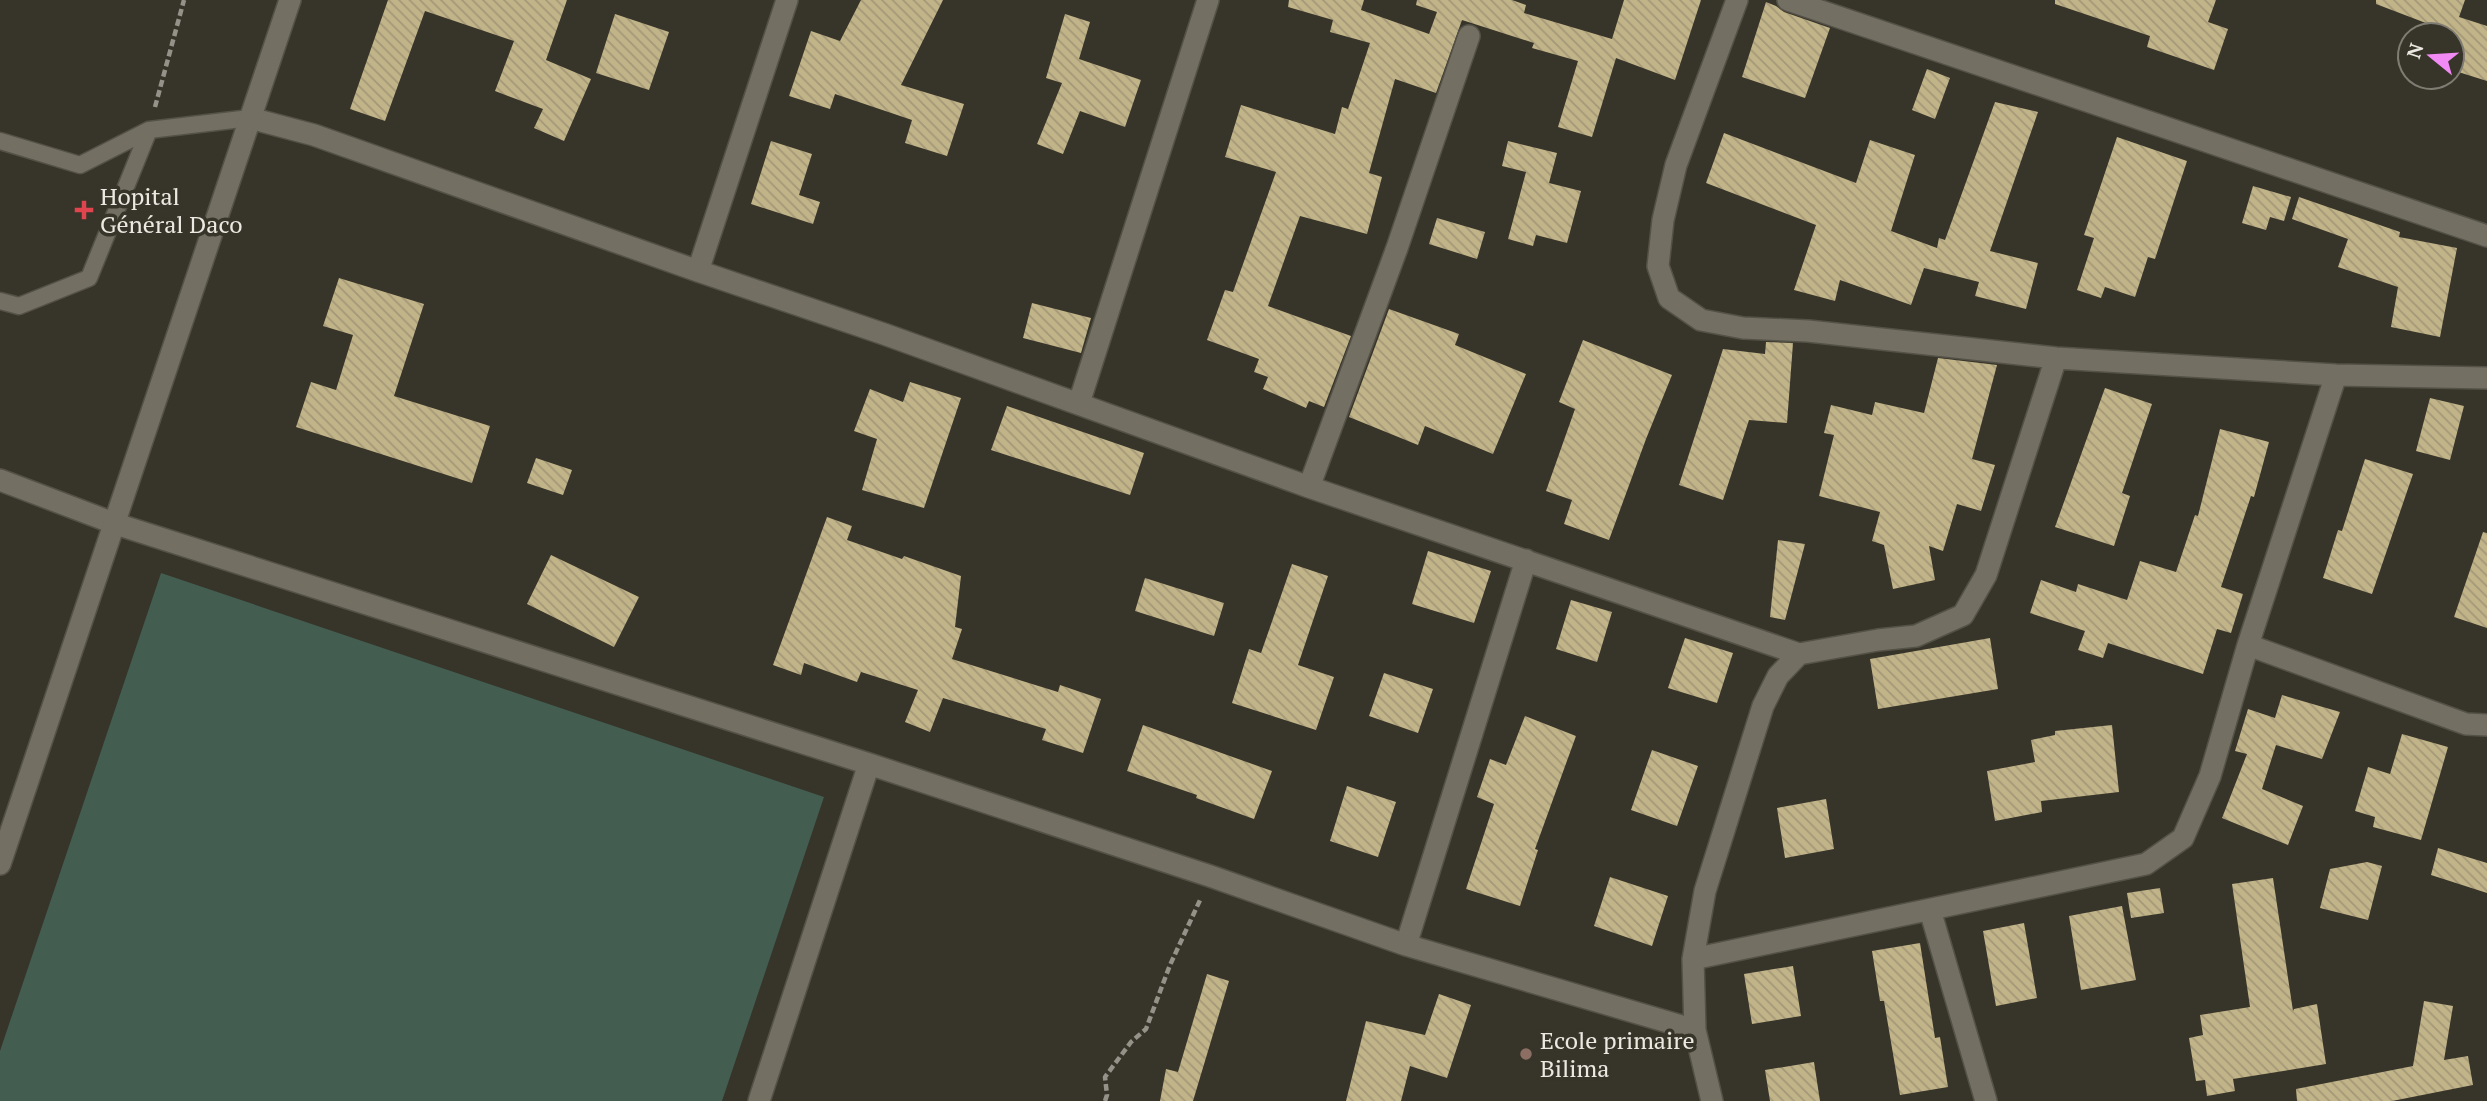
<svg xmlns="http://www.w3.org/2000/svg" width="2487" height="1101" font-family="'PT Serif',serif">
<defs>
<pattern id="building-back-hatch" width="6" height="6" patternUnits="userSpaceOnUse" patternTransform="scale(1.75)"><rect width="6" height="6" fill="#c2b489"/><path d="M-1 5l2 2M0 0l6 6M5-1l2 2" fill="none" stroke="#a39878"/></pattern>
</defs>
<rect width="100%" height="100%" fill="#373429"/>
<path fill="#435d50" d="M161 573 824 797 722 1101H0V1051Z"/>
<path fill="url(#building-back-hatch)" d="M388 0H567L546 60 591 79 564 141 534 128 543 109 495 91 514 41 425 11 385 121 350 109Z
M861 0H943L901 85 964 104 947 156 905 143 912 120 835 94 830 109 789 96 811 31 840 41Z
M1289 0H1364L1361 10 1429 34 1437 12 1416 5 1417 0H1512L1526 5 1524 13 1612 39 1624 0H1701L1675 80 1616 58 1592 137 1558 127 1578 61 1532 48 1534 43 1462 20 1436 93 1395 79 1369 173 1382 177 1367 234 1300 216 1268 306 1351 336 1324 407 1309 401 1306 408 1263 389 1268 377 1254 372 1259 359 1207 340 1225 290 1233 292 1276 172 1225 157 1241 105 1335 134 1342 107 1348 109 1370 43 1330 32 1333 20 1288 7Z
M2055 0H2216L2208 22 2228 29 2214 70 2147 47 2150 36 2055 4Z
M2376 0H2465L2459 17 2487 26V81L2452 70V33L2376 4Z
M1766 2 1776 6 1784 12 1830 28 1805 98 1742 77Z
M615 14 669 32 649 90 596 73Z
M1065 14 1090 22 1079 59 1141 80 1125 127 1080 111 1063 154 1037 144 1062 83 1046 78Z
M1927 69 1950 78 1935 119 1912 110Z
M1995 102 2038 112 1990 251 2038 263 2026 309 1975 296 1979 282 1924 268 1911 305 1840 280 1835 301 1794 290 1816 225 1706 183 1724 133 1856 183 1870 140 1915 155 1891 231 1937 248 1939 238 1945 240Z
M2117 137 2187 161 2155 259 2148 257 2135 297 2105 287 2101 298 2077 290 2094 238 2084 235Z
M771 141 812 154 799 195 820 202 813 224 751 204Z
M1508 141 1557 153 1549 183 1581 191 1567 243 1536 235 1533 246 1508 239 1526 172 1502 166Z
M2253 186 2291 197 2284 221 2270 217 2266 230 2242 223Z
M2299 197 2400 232 2399 237 2457 248 2440 337 2391 327 2398 287 2338 267 2348 239 2292 219Z
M1437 218 1485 232 1477 259 1429 244Z
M339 278 424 304 394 396 490 426 472 483 296 427 311 382 336 390 353 335 323 326Z
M1032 303 1091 318 1081 353 1023 338Z
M1389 309 1459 334 1455 345 1526 374 1493 454 1425 426 1418 445 1349 417Z
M1583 340 1672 375 1646 439 1609 540 1564 524 1572 500 1546 491 1575 409 1559 402Z
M1766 342 1793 343 1787 423 1749 420 1723 500 1679 485 1723 349 1765 354Z
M1938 358 1997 365 1972 459 1995 465 1981 511 1957 504 1943 551 1929 546 1935 580 1893 589 1884 545 1872 541 1880 512 1819 496 1834 435 1824 433 1831 405 1872 415 1875 402 1924 413Z
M910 382 961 398 924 508 862 490 877 439 854 431 870 389 903 402Z
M2105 388 2152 404 2122 493 2130 496 2114 546 2055 527Z
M2430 398 2464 406 2450 460 2416 451Z
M1007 406 1144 453 1130 495 991 450Z
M2220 429 2269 442 2254 497 2251 496 2221 587 2243 594 2231 633 2217 629 2203 674 2108 643 2103 658 2078 650 2085 631 2030 613 2041 580 2076 592 2078 584 2127 600 2140 561 2176 572 2195 515 2198 516Z
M536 458 572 470 563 495 527 483Z
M2365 459 2413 474 2372 594 2323 578 2338 530 2342 531Z
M827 517 852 526 847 540 902 559 904 556 961 576 955 627 962 629 952 659 1058 692 1060 685 1101 699 1083 753 1042 740 1046 729 943 698 930 732 905 722 918 690 861 672 857 682 804 663 801 675 773 665Z
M2483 532 2487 533V628L2454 617Z
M1778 540 1805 544 1785 620 1770 617Z
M1428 551 1491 571 1474 623 1412 604Z
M551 555 639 597 614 647 527 604Z
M1292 564 1328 576 1298 665 1334 677 1316 730 1232 703 1249 649 1261 653Z
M1145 578 1224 603 1214 636 1135 611Z
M1571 600 1612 612 1597 662 1556 649Z
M1685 638 1733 653 1717 703 1668 688Z
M1990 638 1998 689 1878 709 1870 659Z
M1384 673 1433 689 1418 733 1369 716Z
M2282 695 2340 712 2322 759 2276 745 2262 789 2303 806 2288 845 2222 818 2247 754 2235 751 2248 709 2275 718Z
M1525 716 1576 736 1535 849 1538 850 1520 906 1466 889 1494 804 1477 797 1490 759 1506 765Z
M1143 725 1272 771 1254 819 1196 798 1197 795 1127 771Z
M2112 725 2119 792 2041 801 2042 812 1995 821 1987 771 2035 762 2031 740 2055 735V731Z
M2402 734 2448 747 2421 840 2373 827 2375 817 2355 811 2368 767 2390 774Z
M1652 750 1698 766 1677 826 1631 810Z
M1347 786 1396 802 1378 857 1330 841Z
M1826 799 1834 849 1785 858 1777 808Z
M2438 848 2487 863V893L2431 875Z
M2367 862 2382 866 2368 920 2320 908 2330 869Z
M1610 877 1668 896 1652 946 1594 926Z
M2273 878 2293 1011 2294 1009 2317 1004 2326 1064 2233 1079 2235 1091 2207 1096 2205 1080 2196 1081 2189 1038 2203 1035 2200 1015 2250 1007 2232 884Z
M2160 888 2164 913 2131 918 2127 893Z
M2122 906 2136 980 2081 990 2069 916Z
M2024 923 2037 998 1996 1006 1983 931Z
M1920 943 1935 1038 1940 1037 1948 1087 1900 1095 1884 1001H1880L1872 951Z
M1793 966 1801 1016 1752 1024 1744 974Z
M1207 974 1229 981 1193 1101H1160L1166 1069 1178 1072Z
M1439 994 1471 1005 1447 1078 1410 1066 1401 1101H1346L1366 1021 1425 1035Z
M2424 1001 2453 1006 2444 1060 2468 1056 2473 1085 2392 1101H2297L2296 1089 2413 1066Z
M1814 1062 1820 1101H1770L1765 1070Z"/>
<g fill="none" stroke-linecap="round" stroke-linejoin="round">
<g stroke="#545147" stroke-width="19">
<path id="lane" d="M0 141 80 165 149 130 250 118
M0 301 19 306 89 278 149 130"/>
</g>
<g stroke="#545147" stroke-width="24">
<path id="street" d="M1737 0 1676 165 1663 220 1658 266 1669 298 1701 320 1743 328 1808 331 2056 358 2336 375 2487 378
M1788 0 2487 236
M250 118 314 135 698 271 884 334 1309 487 1799 654
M698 271 787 0
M1079 403 1208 0
M0 480 116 524 869 764 1210 876 1406 945 1695 1030
M1309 487 1397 248 1469 36
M2248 645 2466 724 2487 725
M1930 910 1986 1101
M1406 945 1526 560
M1693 959 2146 864 2183 838 2210 776 2248 645 2336 375
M759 1101 869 764
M1712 1101 1695 1030 1693 959 1705 891 1763 706 1778 676 1799 654 1878 640 1916 636 1963 615 1986 575 2056 358"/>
</g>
<g stroke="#545147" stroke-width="24">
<path id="secondary" d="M0 864 290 0"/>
</g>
<path stroke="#95928a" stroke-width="4.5" stroke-dasharray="7 3.5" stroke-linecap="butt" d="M155 107 184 0
M1105 1101 1107 1095 1105 1077 1131 1042 1146 1029 1170 965 1201 898"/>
<use href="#lane" stroke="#736f63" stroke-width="16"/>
<use href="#street" stroke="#736f63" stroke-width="21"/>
<use href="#secondary" stroke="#736f63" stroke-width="21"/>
</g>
<path fill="#e0444e" stroke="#373429" stroke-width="2.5" d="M80.5 199.5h7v7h7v7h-7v7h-7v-7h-7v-7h7z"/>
<circle fill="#8d6e63" stroke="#373429" stroke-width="2.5" cx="1526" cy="1054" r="7"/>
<g text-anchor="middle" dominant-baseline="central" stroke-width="7" stroke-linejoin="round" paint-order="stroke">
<g font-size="24" fill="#ece9e2" stroke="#373429" text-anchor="start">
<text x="100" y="196">Hopital<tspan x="100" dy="28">Général Daco</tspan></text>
<text x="1540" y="1040">Ecole primaire<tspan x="1540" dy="28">Bilima</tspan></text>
</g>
</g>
<g transform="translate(2431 56) rotate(288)"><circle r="33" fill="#373429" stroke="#7f7c73" stroke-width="2"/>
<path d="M0-5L12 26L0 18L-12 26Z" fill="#f18af4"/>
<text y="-10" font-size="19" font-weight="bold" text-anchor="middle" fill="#ece9e2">N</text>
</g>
</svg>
